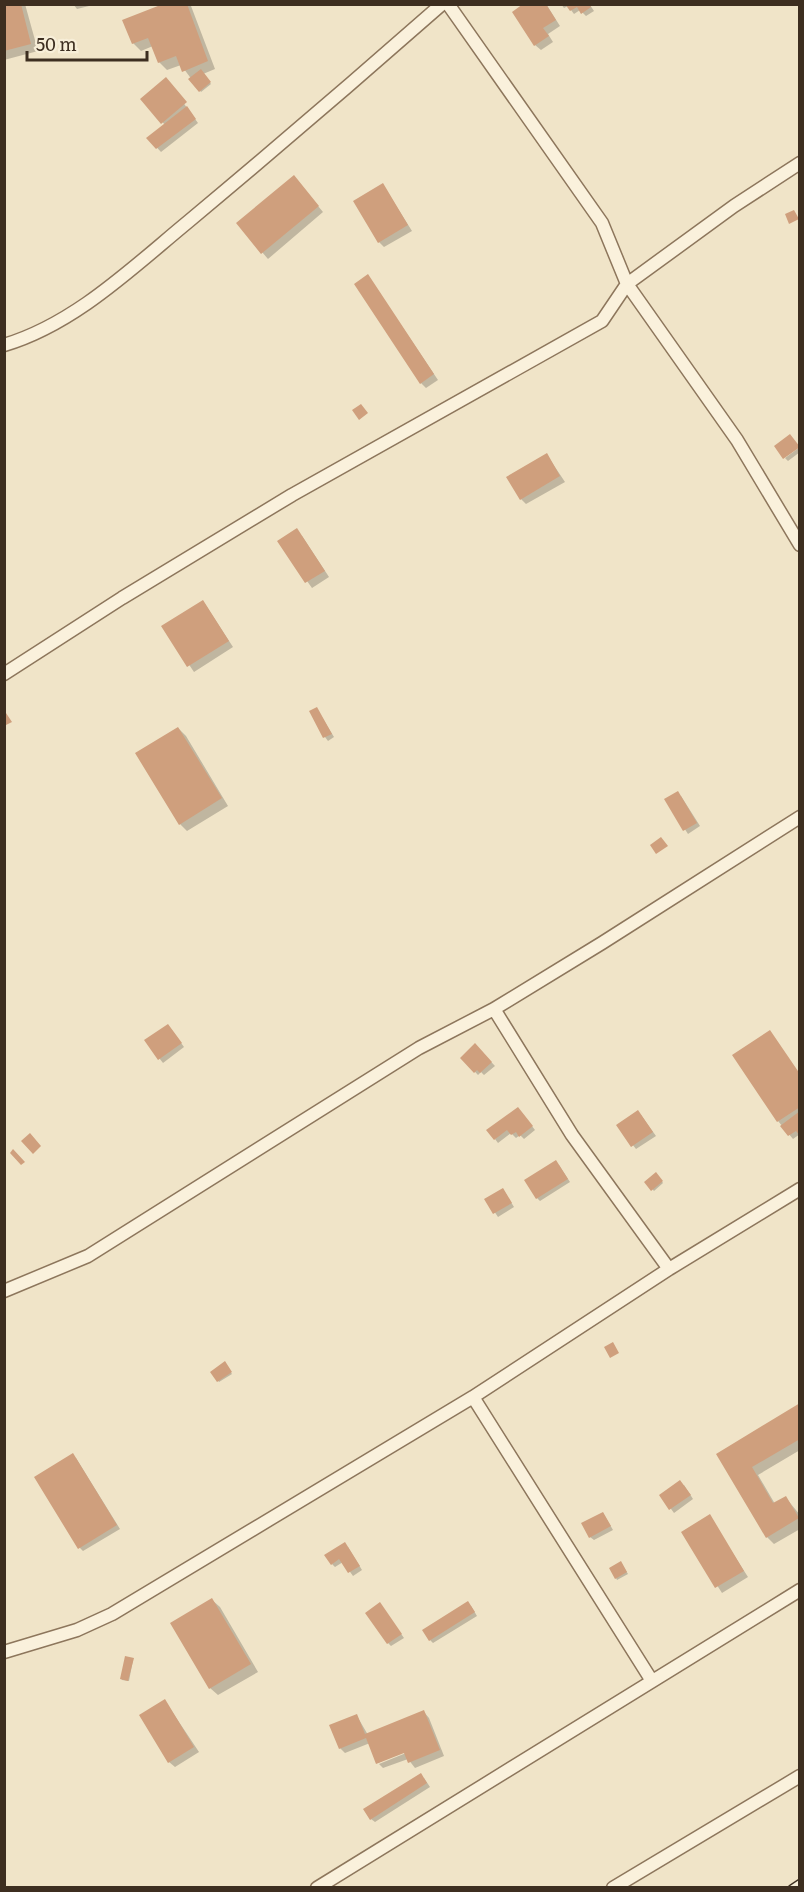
<svg xmlns="http://www.w3.org/2000/svg" width="804" height="1892" font-family="Literata,serif">
<rect width="100%" height="100%" fill="#f0e4c8"/>
<path fill="#0003" d="M4 4H25L38 51 4 60Z
M73 4H88L89 6 77 9Z
M167 4 191 6 215 69 203 74 211 84 201 92 181 65 167 70 159 62 153 46 141 51 133 43Z
M546 4 560 26 548 34 553 42 541 50 535 45Z
M561 4H593L590 5 594 11 586 16 580 10 574 14 568 6 564 8Z
M169 83 198 123 161 152 148 138 165 125 142 99Z
M299 183 323 212 268 259 238 224Z
M383 185 412 231 384 247 379 242Z
M368 276 438 380 426 388 421 383Z
M800 447V452L788 461 785 458Z
M547 455 565 482 526 504 521 499Z
M302 536 329 577 312 588 279 542Z
M203 601 233 647 194 672 163 626Z
M317 709 334 737 328 741 325 737Z
M178 728 186 736 228 806 187 831 180 824Z
M681 796 700 826 688 834 666 800Z
M171 1029 184 1047 163 1063 146 1041Z
M475 1045 495 1066 484 1075 481 1072 478 1075 462 1058Z
M800 1074V1134L793 1139 778 1121Z
M521 1112 535 1130 524 1139 520 1135 516 1138 511 1133 498 1143 495 1139Z
M641 1115 656 1136 636 1149 618 1126Z
M559 1165 570 1182 540 1201 537 1198Z
M656 1174 663 1183 654 1191 646 1182Z
M503 1189 514 1207 498 1217 486 1199Z
M224 1363 232 1374 219 1382 212 1372Z
M800 1405V1450L758 1475 775 1504 786 1498 800 1515V1529L774 1544 767 1537 718 1454Z
M76 1458 120 1529 83 1551 80 1548Z
M684 1485 693 1499 674 1513 661 1495Z
M603 1513 613 1530 594 1540 590 1537Z
M709 1516 748 1577 722 1593 683 1532Z
M348 1547 362 1570 353 1576 343 1562 335 1567 332 1564Z
M622 1564 628 1574 617 1580 616 1578Z
M212 1600 220 1607 258 1672 218 1695 210 1688Z
M471 1606 477 1616 433 1643 430 1640Z
M383 1608 404 1638 391 1646 388 1643Z
M133 1660 129 1681 122 1680 121 1678Z
M165 1701 199 1752 175 1767 169 1762Z
M424 1712 429 1718 444 1756 415 1768 408 1759 383 1768 379 1764 411 1751 410 1749 378 1763 370 1743 345 1753 340 1748 357 1716 368 1735Z
M424 1778 430 1787 375 1822 371 1819Z"/>
<path fill="#cf9f7d" d="M4 4H21L31 44 4 51Z
M163 4H187L208 61 182 72 176 56 158 63 148 38 132 44 122 20Z
M523 4H546L556 20 543 28 549 36 534 46 512 12Z
M565 4H589L591 7 581 14 577 7 570 11Z
M201 69 211 82 199 92 188 79Z
M166 77 187 102 161 124 140 99Z
M187 106 196 119 156 149 146 138Z
M294 175 319 206 261 254 236 223Z
M383 183 408 225 378 243 353 201Z
M794 210 799 219 789 224 785 214Z
M368 274 434 374 420 384 354 284Z
M361 404 368 413 359 420 352 410Z
M790 434 800 447 783 459 774 446Z
M547 453 560 476 520 500 506 477Z
M297 528 325 571 305 583 277 541Z
M203 600 229 641 187 667 161 626Z
M317 707 332 734 323 738 309 711Z
M4 710 12 722 4 726Z
M178 727 222 798 179 825 135 753Z
M678 791 697 823 683 831 664 799Z
M661 837 668 846 656 854 650 845Z
M168 1024 182 1043 158 1060 144 1040Z
M770 1030 800 1074V1107L777 1122 732 1055Z
M475 1043 492 1062 480 1073 477 1070 474 1073 460 1058Z
M518 1107 533 1126 519 1137 516 1132 511 1135 507 1130 494 1140 486 1130Z
M638 1110 653 1132 631 1147 616 1125Z
M800 1111V1136L796 1131 788 1136 780 1126Z
M30 1133 41 1146 33 1154 21 1141Z
M13 1149 25 1162 21 1165 10 1153Z
M556 1160 568 1179 536 1199 524 1180Z
M656 1172 663 1181 651 1191 644 1182Z
M503 1188 512 1203 493 1214 484 1199Z
M613 1342 619 1353 610 1358 604 1347Z
M225 1361 232 1372 217 1382 210 1372Z
M800 1403V1439L752 1467 773 1503 786 1496 799 1518 766 1538 716 1454Z
M73 1453 117 1525 78 1549 34 1477Z
M680 1480 691 1495 669 1510 659 1495Z
M603 1512 611 1526 589 1538 581 1523Z
M710 1514 744 1571 715 1588 681 1532Z
M345 1542 360 1566 348 1573 339 1559 331 1565 324 1555Z
M621 1561 627 1572 615 1579 609 1568Z
M212 1598 251 1664 209 1689 170 1623Z
M468 1601 475 1612 429 1641 422 1630Z
M380 1602 402 1634 387 1644 365 1613Z
M125 1656 134 1658 128 1681 120 1679Z
M165 1699 194 1747 168 1763 139 1715Z
M424 1710 440 1750 408 1763 404 1753 376 1764 366 1738 339 1749 329 1725 357 1714 365 1734Z
M421 1773 427 1783 370 1820 363 1809Z"/>
<g fill="none" stroke-linecap="round" stroke-linejoin="round">
<g stroke="#8d765c" stroke-width="15">
<path id="street" d="M448 4 602 223 627 284 737 440 800 545
M4 345C75 324 133 267 189 221 274 150 358 78 442 4
M4 674 122 598 292 495 602 321 627 284 734 206 800 163
M494 1009 572 1135 669 1269
M4 1291 88 1256 419 1048 494 1009 602 943 800 817
M473 1397 652 1681
M4 1652 77 1630 112 1614 473 1397 669 1269 800 1189
M317 1888 800 1590
M613 1888 800 1776"/>
</g>
<use href="#street" stroke="#faf1dc" stroke-width="12"/>
<g stroke="#3d2e20" stroke-width="7">
<path id="rail" d="M791 1888 800 1882"/>
</g>
<use href="#rail" stroke="#f7eed8" stroke-width="4.5" stroke-dasharray="14" stroke-linecap="butt"/>
</g>
<rect width="804" height="1892" fill="none" stroke="#3d2e20" stroke-width="12"/>
<path d="M27 51v9h120v-9" fill="none" stroke="#3d2e20" stroke-width="3"/>
<text x="36" y="51" font-size="18" fill="#3d2e20" stroke="#f7eed8" stroke-width="4.5" paint-order="stroke">50 m</text>
</svg>
